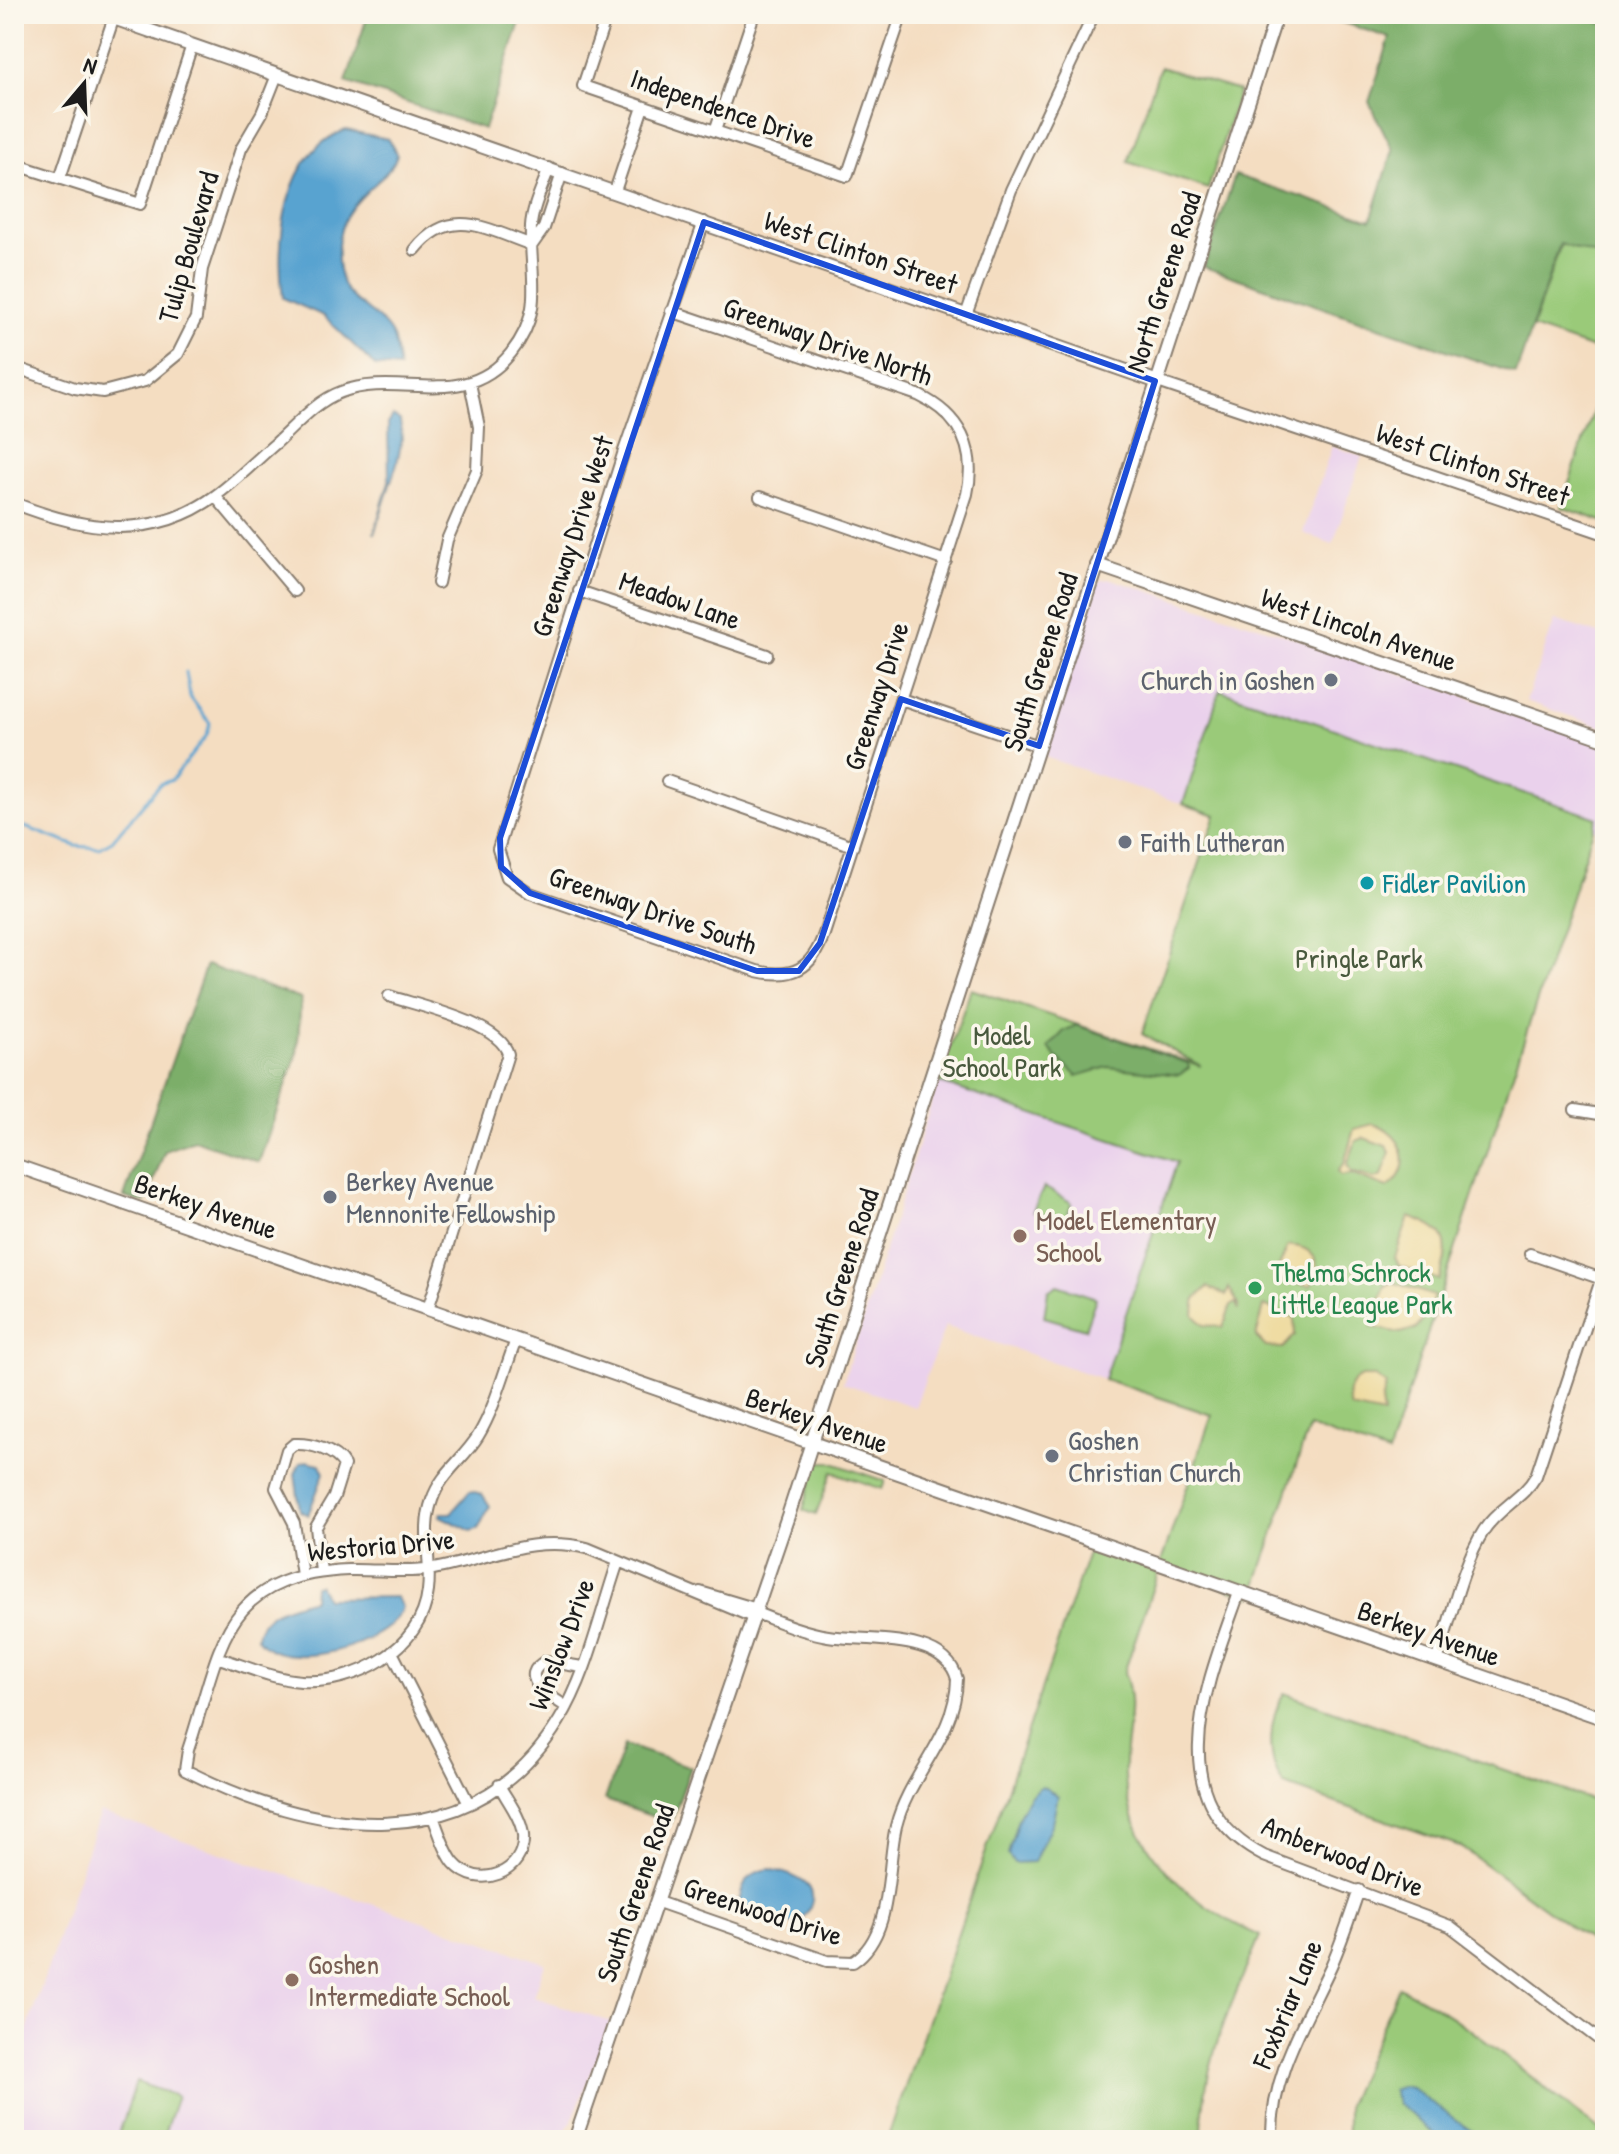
<svg xmlns="http://www.w3.org/2000/svg" width="1619" height="2154" font-family="'Patrick Hand',sans-serif">
<rect width="100%" height="100%" fill="#fbf7ec"/>
<filter id="ink" filterUnits="userSpaceOnUse"><feTurbulence type="fractalNoise" baseFrequency=".0125" numOctaves="2"/><feDisplacementMap in="SourceGraphic" scale="16" xChannelSelector="R" yChannelSelector="G"/><feConvolveMatrix kernelMatrix="1 2 1 2 8 2 1 2 1" color-interpolation-filters="sRGB"/></filter>
<filter id="wash" filterUnits="userSpaceOnUse"><feTurbulence type="fractalNoise" baseFrequency=".006" numOctaves="4" result="noise"/><feDisplacementMap in="SourceGraphic" scale="32" xChannelSelector="R" yChannelSelector="G"/><feGaussianBlur stdDeviation="1.8" result="paint"/><feColorMatrix in="noise" values="0 0 0 0 0 0 0 0 0 0 0 0 0 0 0 0 0 1.4 0 .05"/><feComposite in="paint" operator="in"/></filter>
<g filter="url(#wash)">
<rect width="100%" height="100%" fill="#f4ddc1"/>
<path fill="#ead1ec" d="M1332 446 1362 456 1333 544 1303 533Z
M1111 579 1335 651 1605 745V833L1593 829 1596 817 1221 690 1183 804 1045 757 1096 588 1101 580Z
M1555 620 1605 636V728L1526 701Z
M938 1082 1178 1162 1104 1379 945 1326 915 1407 843 1383Z
M100 1812 545 1963 534 1997 611 2022 572 2121 559 2140H14V2069Z"/>
<path fill="#9aca79" stroke="#5b734a" stroke-width="2" d="M1160 67 1239 91 1208 189 1128 162Z
M1561 244 1605 258V353L1532 328Z
M1605 377V522L1561 507Z
M1220 690 1597 818 1388 1454 1309 1427 1252 1597 1160 1566 1124 1673C1137 1703 1126 1732 1125 1763 1121 1846 1191 1906 1260 1936 1232 2003 1200 2065 1202 2140H887L1092 1542 1160 1565 1212 1415 1104 1379 1177 1162 938 1082 971 989 1201 1066 1142 1034 1216 815 1183 804Z
M1044 1187 1072 1203 1065 1221 1033 1211Z
M1057 1285 1096 1298 1085 1329 1044 1317 1048 1291Z
M820 1462H830L885 1481 882 1489 832 1472 816 1515 803 1510 815 1467Z
M1284 1693 1605 1805V1952L1460 1846 1284 1785C1266 1760 1268 1719 1284 1693Z
M1399 1987C1475 2023 1536 2085 1605 2134V2140H1347V2105Z
M136 2082 177 2096 162 2140H117Z"/>
<path fill="#7bae69" stroke="#4c6542" stroke-width="2" d="M368 14H523L484 129 346 82Z
M1316 14H1574L1605 24V258L1560 244 1516 374 1204 267 1235 175 1371 220 1393 150 1369 102 1390 38Z
M206 965 301 999 297 1054 259 1162 194 1140 165 1151 145 1203 124 1197Z
M1076 1025 1188 1063 1189 1068 1179 1075 1108 1067 1077 1076 1056 1058 1049 1047 1064 1031Z
M624 1745 691 1767 671 1823 605 1800Z"/>
<path fill="#eeda9e" stroke="#857b5d" stroke-width="2" fill-rule="evenodd" d="M1373 1124C1403 1133 1417 1168 1387 1188L1351 1174 1341 1176 1338 1171 1344 1164 1354 1129ZM1364 1138 1386 1146 1390 1152 1382 1176 1375 1179 1351 1172 1347 1165 1356 1141Z
M1409 1217C1448 1230 1452 1241 1439 1280L1399 1266 1395 1257Z
M1288 1246C1313 1244 1326 1266 1310 1286L1274 1278Z
M1393 1282 1434 1296 1427 1315 1416 1329 1400 1333 1372 1327 1385 1286Z
M1208 1287 1226 1295 1229 1288 1239 1305 1238 1308 1236 1303 1231 1305 1223 1327 1204 1325 1194 1315 1195 1299Z
M1264 1306 1294 1318 1295 1335 1283 1348 1266 1347 1256 1337Z
M1361 1377H1375L1386 1385 1381 1402 1383 1415 1351 1408C1346 1395 1348 1383 1361 1377Z"/>
<path fill="#58a3d0" stroke="#3a6076" stroke-width="2" d="M346 130 388 139 397 154C393 175 357 193 344 221 335 242 334 281 353 298 366 310 385 320 393 337 396 346 397 359 399 368L375 366 324 316 283 298C275 243 283 151 346 130Z
M393 416 400 420 402 439 397 463 374 534 389 481 388 424Z
M306 1461 320 1464 324 1473 308 1515 300 1511 295 1474 300 1463Z
M470 1491 482 1494 490 1506 478 1529 471 1531 440 1516 441 1513H451Z
M319 1585 326 1598 396 1597 402 1607C392 1645 282 1676 257 1638 260 1610 291 1606 313 1599L314 1586Z
M1042 1786 1058 1796 1052 1823 1034 1862 1014 1863 1008 1855C1014 1832 1020 1799 1042 1786Z
M770 1869C803 1877 830 1889 798 1925L748 1913 739 1902C743 1882 750 1871 770 1869Z
M1402 2086 1411 2088 1484 2140H1441L1398 2104 1392 2090Z"/>
<g fill="none" stroke-linecap="round" stroke-linejoin="round">
<path stroke="#58a3d0" stroke-width="3" d="M14 826 25 827 76 846 99 848 112 841 160 784 172 780 207 735 210 723 190 697 186 672"/>
</g>
</g>
<g filter="url(#ink)">
<g fill="none" stroke-linecap="round" stroke-linejoin="round">
<g stroke="#887c6e" stroke-width="14">
<path id="minor" d="M607 14 583 86 847 176 902 14
M715 131 754 14
M14 164 140 204 192 45
M60 178 115 14
M615 191 643 107
M532 245 544 228 562 173
M415 250C451 205 486 229 532 245
M671 311 918 395C960 415 977 449 967 494L824 934C812 969 793 979 757 971L530 893 507 877 498 849 624 451 704 222
M966 315 1011 190 1094 14
M14 367 75 388 103 392 145 381 178 354 196 318 202 269 241 149 262 113 277 75
M1155 381 1605 534
M215 496 295 591
M760 497 946 561
M14 503C81 530 152 542 215 496 236 481 255 461 275 444 295 426 316 401 341 392 400 370 464 412 511 353 546 309 529 276 531 226 532 207 543 186 549 168
M438 583 447 540 477 470 479 427 470 383
M579 591 767 655
M901 699 1039 746
M667 781 853 846
M389 996C419 1006 500 1023 508 1054L428 1309
M1575 1110 1605 1115
M1530 1254 1602 1279
M618 1562C600 1614 588 1674 559 1721 472 1863 311 1834 185 1770L188 1750C222 1648 219 1576 348 1570 376 1569 405 1574 433 1569 488 1560 529 1534 587 1548L755 1618
M302 1575 294 1523 276 1488 287 1450 294 1444C310 1443 335 1450 344 1465L334 1497 316 1527 321 1572
M700 1592 757 1609
M1239 1593C1209 1679 1155 1800 1264 1856L1450 1926 1605 2044
M392 1652 468 1802
M219 1658C245 1666 273 1679 301 1681 355 1685 422 1649 428 1591 432 1560 421 1530 432 1500 441 1473 463 1460 478 1436 495 1408 504 1371 516 1340
M1437 1661C1450 1622 1462 1564 1484 1530 1498 1508 1523 1499 1536 1476L1605 1268
M567 1707C551 1697 515 1677 546 1661L582 1667
M433 1817C439 1831 444 1851 454 1863 478 1891 526 1873 523 1835 521 1817 507 1800 499 1785
M658 1902 827 1961 853 1962C894 1935 886 1868 896 1826 909 1774 956 1736 957 1679 945 1632 865 1642 828 1636 803 1632 779 1622 756 1613
M1272 2140C1270 2076 1305 2022 1331 1966 1342 1941 1350 1916 1359 1890"/>
</g>
<g stroke="#887c6e" stroke-width="16">
<path id="tertiary" d="M102 14 1155 381
M1097 565 1605 739
M14 1165 1605 1719
M575 2140 789 1513 1277 14"/>
</g>
<use href="#minor" stroke="#fff" stroke-width="10"/>
<use href="#tertiary" stroke="#fff" stroke-width="12"/>
</g>
</g>
<path fill="none" stroke="#1d4ed8" stroke-width="6" stroke-linejoin="round" d="M704 222 1155 381 1039 746 901 699 820 943 799 971H757L530 893 501 867 500 838Z"/>
<g fill="#6b7280" stroke="#fbf7ec" stroke-width="3">
<circle cx="1331" cy="680" r="8"/>
<circle cx="1125" cy="842" r="8"/>
<circle cx="330" cy="1197" r="8"/>
<circle cx="1052" cy="1456" r="8"/>
</g>
<circle fill="#0f9aa8" stroke="#fbf7ec" stroke-width="3" cx="1367" cy="883" r="8"/>
<g fill="#8d6e63" stroke="#fbf7ec" stroke-width="3">
<circle cx="1020" cy="1236" r="8"/>
<circle cx="292" cy="1980" r="8"/>
</g>
<circle fill="#2e9e5b" stroke="#fbf7ec" stroke-width="3" cx="1255" cy="1288" r="8"/>
<g text-anchor="middle" dominant-baseline="central" stroke-width="7" stroke-linejoin="round" paint-order="stroke">
<g font-size="28" fill="#1c1c1c" stroke="#fbf7ec">
<text transform="translate(723 108) rotate(19)">Independence Drive</text>
<text transform="translate(188 247) rotate(-74)">Tulip Boulevard</text>
<text transform="translate(861 252) rotate(19)">West Clinton Street</text>
<text transform="translate(1163 282) rotate(-72)">North Greene Road</text>
<text transform="translate(828 341) rotate(19)">Greenway Drive North</text>
<text transform="translate(1473 464) rotate(19)">West Clinton Street</text>
<text transform="translate(572 536) rotate(-72)">Greenway Drive West</text>
<text transform="translate(680 600) rotate(19)">Meadow Lane</text>
<text transform="translate(1359 629) rotate(19)">West Lincoln Avenue</text>
<text transform="translate(1040 662) rotate(-72)">South Greene Road</text>
<text transform="translate(876 696) rotate(-72)">Greenway Drive</text>
<text transform="translate(653 910) rotate(19)">Greenway Drive South</text>
<text transform="translate(206 1206) rotate(19)">Berkey Avenue</text>
<text transform="translate(841 1278) rotate(-72)">South Greene Road</text>
<text transform="translate(817 1420) rotate(19)">Berkey Avenue</text>
<text transform="translate(381 1545) rotate(-5)">Westoria Drive</text>
<text transform="translate(1429 1633) rotate(19)">Berkey Avenue</text>
<text transform="translate(561 1644) rotate(-69)">Winslow Drive</text>
<text transform="translate(1343 1856) rotate(22)">Amberwood Drive</text>
<text transform="translate(635 1893) rotate(-71)">South Greene Road</text>
<text transform="translate(763 1911) rotate(18)">Greenwood Drive</text>
<text transform="translate(1287 2004) rotate(-67)">Foxbriar Lane</text>
</g>
<g font-size="28" fill="#5b616d" stroke="#fbf7ec" text-anchor="start">
<text x="1315" y="680" text-anchor="end">Church in Goshen</text>
<text x="1141" y="842">Faith Lutheran</text>
<text x="346" y="1181">Berkey Avenue<tspan x="346" dy="32">Mennonite Fellowship</tspan></text>
<text x="1068" y="1440">Goshen<tspan x="1068" dy="32">Christian Church</tspan></text>
</g>
<g font-size="28" fill="#0d838f" stroke="#fbf7ec" text-anchor="start">
<text x="1383" y="883">Fidler Pavilion</text>
</g>
<g font-size="28" fill="#48593d" stroke="#fbf7ec">
<text x="1359" y="958">Pringle Park</text>
<text x="1002" y="1035">Model<tspan x="1002" dy="32">School Park</tspan></text>
</g>
<g font-size="28" fill="#785e54" stroke="#fbf7ec" text-anchor="start">
<text x="1036" y="1220">Model Elementary<tspan x="1036" dy="32">School</tspan></text>
<text x="308" y="1964">Goshen<tspan x="308" dy="32">Intermediate School</tspan></text>
</g>
<g font-size="28" fill="#27864d" stroke="#fbf7ec" text-anchor="start">
<text x="1271" y="1272">Thelma Schrock<tspan x="1271" dy="32">Little League Park</tspan></text>
</g>
</g>
<rect width="1619" height="2154" fill="none" stroke="#fbf7ec" stroke-width="48"/>
<g transform="translate(84 84) rotate(19)" stroke="#fbf7ec" stroke-width="6" paint-order="stroke">
<path d="M0-6L14 30L0 20L-14 30Z" fill="#1c1c1c"/>
<text y="-12" font-size="22" font-weight="bold" text-anchor="middle" fill="#1c1c1c">N</text>
</g>
</svg>
